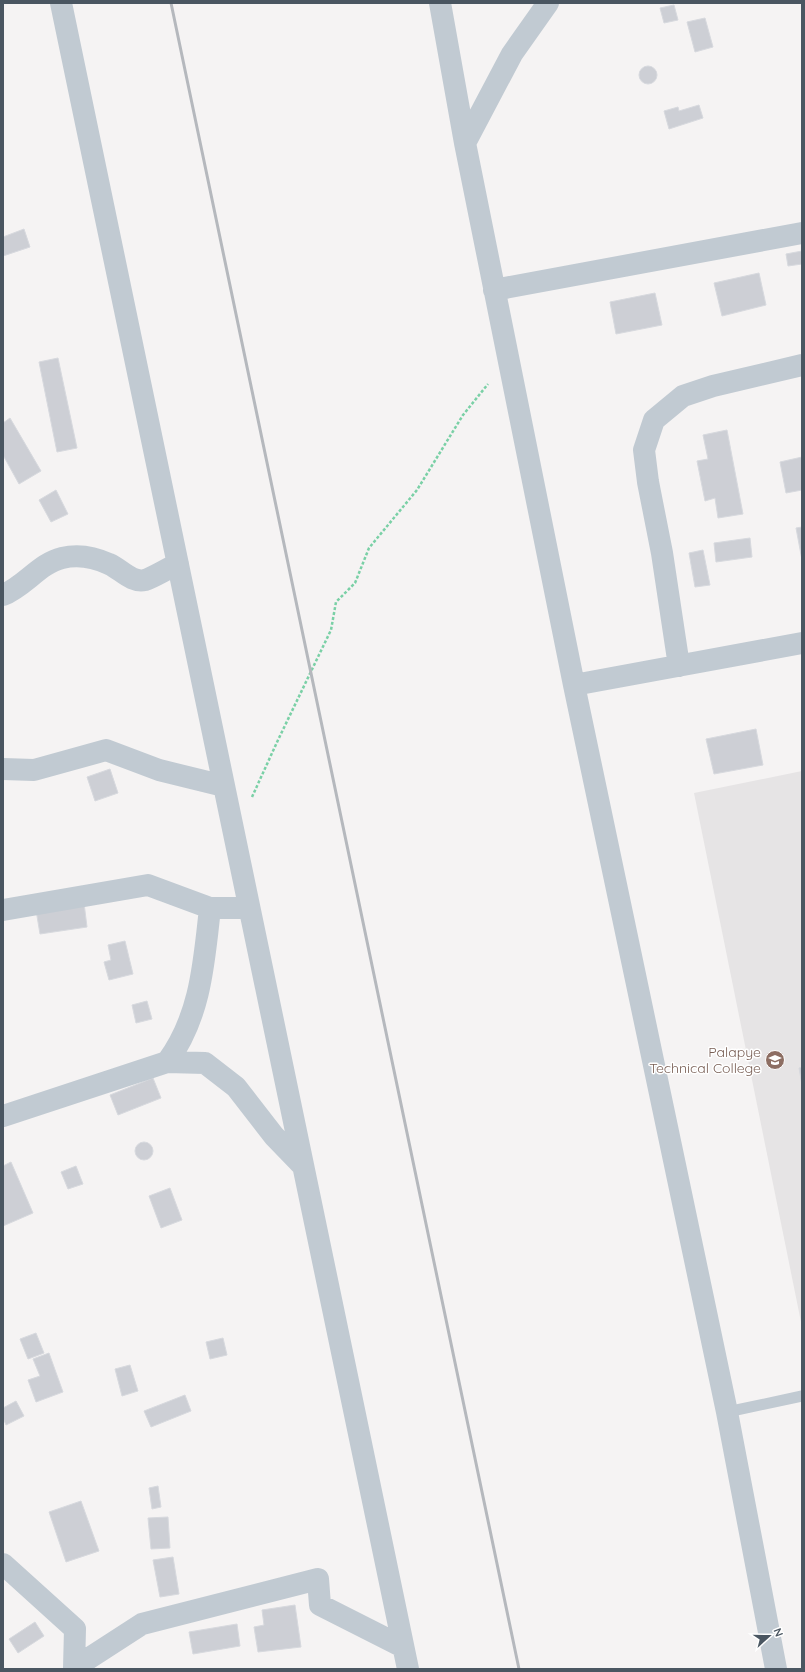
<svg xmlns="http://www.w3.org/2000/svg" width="805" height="1672" font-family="Quicksand,sans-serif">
<rect width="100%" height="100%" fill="#f5f3f3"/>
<path fill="#e6e4e5" d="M802 771V1327L694 793Z"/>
<path fill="#cdcfd5" stroke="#d7d9de" d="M674 5 678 20 664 23 660 8Z
M705 18 713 47 695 52 687 22Z
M639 75a9 9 0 1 1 18 0a9 9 0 1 1-18 0Z
M699 105 703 118 669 129 664 111 678 107 679 111Z
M24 229 30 247 3 256V237Z
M802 251V264L788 266 786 254Z
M759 273 766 305 722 316 714 283Z
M655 293 662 325 616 334 610 302Z
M58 358 77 448 57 452 39 362Z
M10 418 41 471 19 484 3 455V423Z
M727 430 743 514 718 518 715 498 705 501 697 461 708 459 703 435Z
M802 457V490L786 493 780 462Z
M56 490 68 514 51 522 39 500Z
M802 527V560L796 528Z
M750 538 752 557 716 562 714 543Z
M703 550 710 585 695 587 689 553Z
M756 729 763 765 714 774 706 739Z
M110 769 118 793 95 801 87 777Z
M84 903 87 927 40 934 36 910Z
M125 941 133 974 109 980 104 962 111 960 108 945Z
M147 1001 152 1019 136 1023 132 1005Z
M802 1067V1085L799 1068Z
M153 1078 161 1098 118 1115 110 1095Z
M135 1151a9 9 0 1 1 18 0a9 9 0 1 1-18 0Z
M11 1162 33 1213 3 1226V1166Z
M76 1166 83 1184 68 1189 61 1172Z
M170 1188 182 1220 161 1228 149 1196Z
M36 1333 44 1353 28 1359 20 1339Z
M223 1338 227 1355 210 1359 206 1342Z
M49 1353 63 1392 36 1402 28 1380 40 1376 33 1359Z
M130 1365 138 1391 122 1396 115 1369Z
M185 1395 191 1411 151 1427 144 1411Z
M16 1401 24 1416 6 1425 3 1418V1408Z
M158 1486 161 1507 152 1509 149 1488Z
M81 1501 99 1551 66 1562 49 1512Z
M168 1517 170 1548 151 1549 148 1518Z
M173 1557 179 1594 160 1597 153 1560Z
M295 1605 301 1647 258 1652 254 1627 264 1625 262 1610Z
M35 1622 44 1636 18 1653 9 1639Z
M237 1624 240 1646 193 1654 189 1632Z"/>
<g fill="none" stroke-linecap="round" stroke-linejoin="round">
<path stroke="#7ad0a6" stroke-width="2.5" stroke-dasharray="3 2" stroke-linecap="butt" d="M252 797 278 740 331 630 336 602 355 583 369 548 417 490 463 415 488 384"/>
<path stroke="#c1cad2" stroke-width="11" d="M727 1412 802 1396"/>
<path stroke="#c1cad2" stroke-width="22" d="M61 3 408 1669
M440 3 465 143 574 685 727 1412 776 1669
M465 143 512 54 548 3
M494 290 802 233
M3 595C24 587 40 563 62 558 78 554 94 557 109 564 121 569 131 583 145 580 154 577 168 568 178 564
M679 666 662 553 648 482 644 450 654 420 683 396 713 386 802 365
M574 685 802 643
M3 769 34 770 106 750 159 770 224 786
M3 910 148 885 210 908H249
M167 1062 205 1063 236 1087 274 1136 303 1166
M3 1116 167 1062C201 1016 204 962 210 908
M3 1564 75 1629 74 1668 78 1669
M74 1668 142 1624 318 1579 320 1605 403 1647"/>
<path stroke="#b5b8bd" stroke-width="3" d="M171 3 519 1669"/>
</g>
<defs>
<g id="university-disc" transform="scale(1)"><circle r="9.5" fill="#8d6e63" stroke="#fff"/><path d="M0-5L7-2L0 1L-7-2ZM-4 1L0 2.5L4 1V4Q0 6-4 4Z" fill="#fff"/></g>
</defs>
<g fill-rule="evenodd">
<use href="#university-disc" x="775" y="1060"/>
</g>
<g text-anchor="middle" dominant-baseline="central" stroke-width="3" stroke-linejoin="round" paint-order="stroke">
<g font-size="14" fill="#785e54" stroke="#fff" text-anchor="end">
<text x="761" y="1052">Palapye<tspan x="761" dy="16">Technical College</tspan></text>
</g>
</g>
<rect width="805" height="1672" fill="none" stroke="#4a5661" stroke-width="8"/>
<g transform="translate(769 1636) rotate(69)" stroke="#ffffff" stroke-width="3" paint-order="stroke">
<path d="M0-3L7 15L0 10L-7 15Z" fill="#4a5661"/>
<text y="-6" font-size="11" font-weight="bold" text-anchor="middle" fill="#4a5661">N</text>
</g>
</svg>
